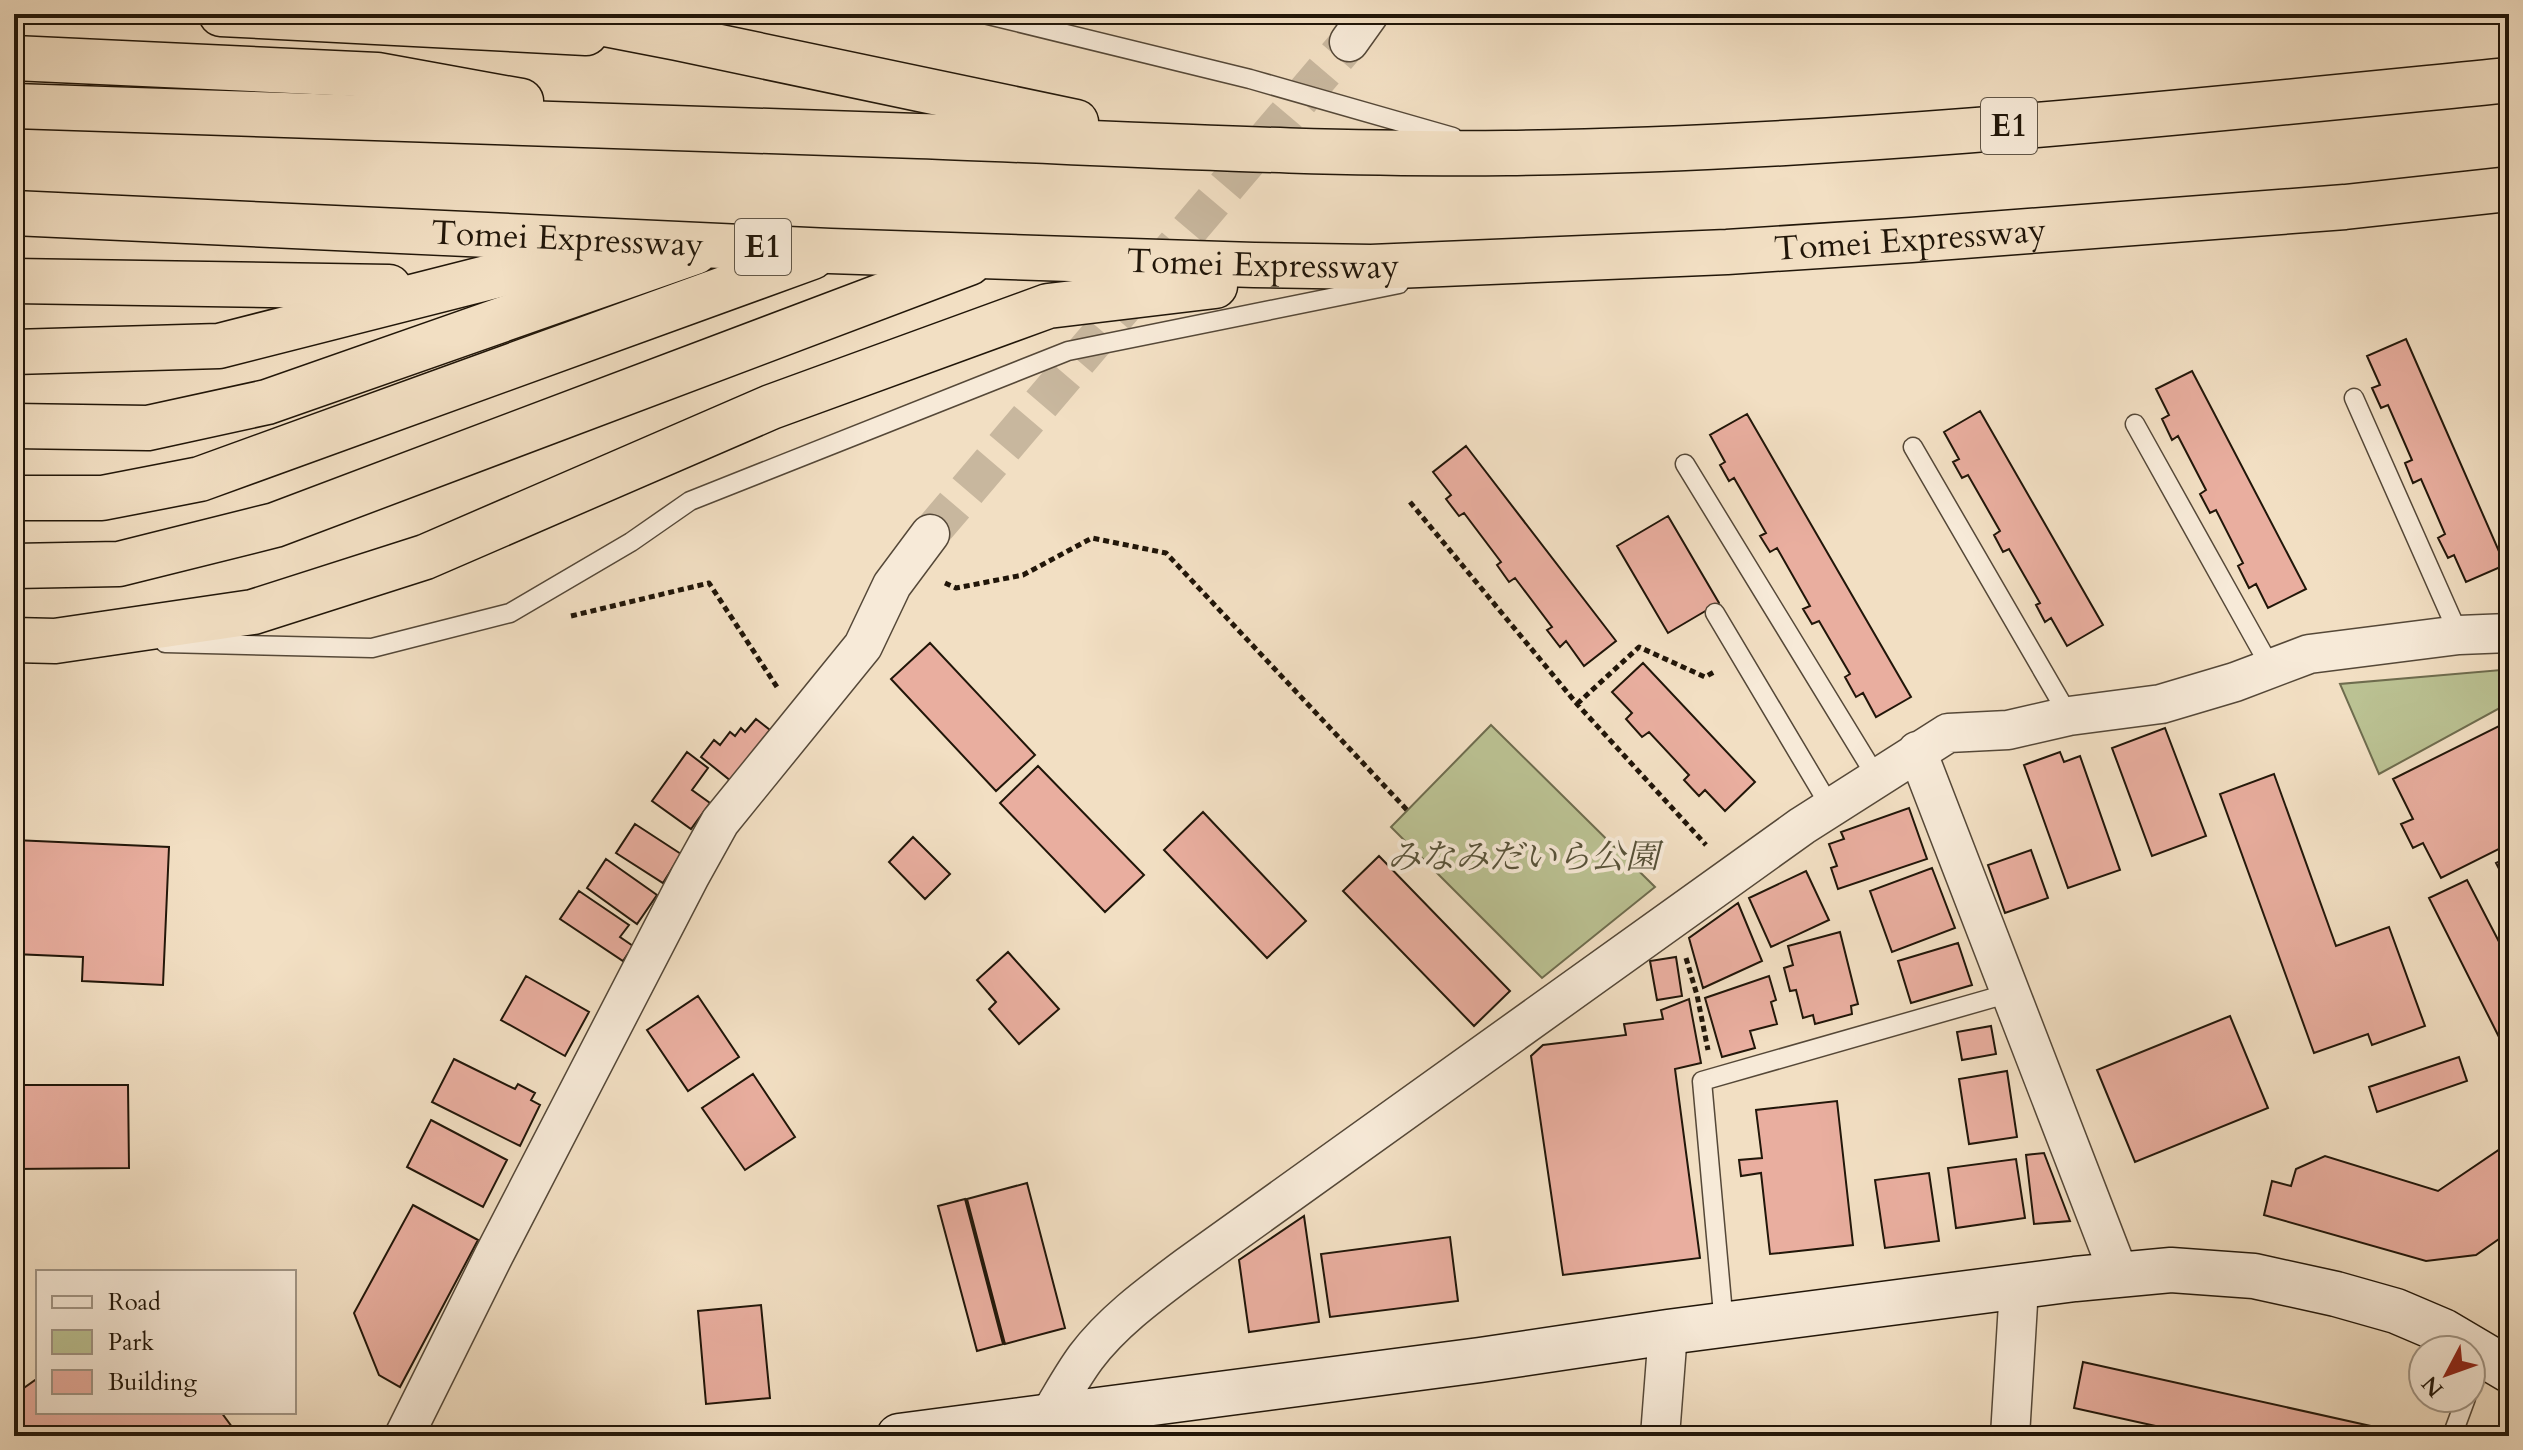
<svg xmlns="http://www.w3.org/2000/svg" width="2523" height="1450" font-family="Cardo,'Noto Serif JP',serif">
<rect width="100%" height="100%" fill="#f2dfc3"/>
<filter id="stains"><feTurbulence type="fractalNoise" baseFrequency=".0025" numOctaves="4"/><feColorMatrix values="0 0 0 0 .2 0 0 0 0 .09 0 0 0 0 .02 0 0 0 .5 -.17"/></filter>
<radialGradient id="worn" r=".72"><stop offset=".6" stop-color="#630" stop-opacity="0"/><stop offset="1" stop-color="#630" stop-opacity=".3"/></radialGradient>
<path fill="#bbc293" stroke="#6e6c4e" stroke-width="2" d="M2501 670 2509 703 2379 774 2340 684Z
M1491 725 1655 887 1542 978 1391 827Z"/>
<path fill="#e9ae9f" stroke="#211609" stroke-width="2" d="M2406 339 2505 565 2466 582 2454 555 2448 558 2438 538 2445 534 2421 479 2413 483 2405 463 2412 460 2388 405 2381 408 2372 388 2380 385 2367 356Z
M2192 371 2306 589 2268 608 2256 584 2249 588 2238 566 2243 563 2216 510 2210 513 2200 494 2206 490 2178 436 2172 440 2162 419 2169 415 2156 389Z
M1980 411 2103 625 2067 646 2051 618 2045 622 2036 605 2040 603 2009 549 2003 552 1994 535 2000 531 1968 475 1962 478 1953 462 1959 459 1944 432Z
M1747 414 1911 697 1876 717 1863 693 1856 697 1845 677 1850 674 1819 621 1812 624 1803 609 1810 606 1777 548 1770 552 1760 536 1766 533 1734 478 1729 481 1720 465 1725 462 1710 435Z
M1466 446 1616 641 1584 666 1566 641 1560 647 1547 630 1552 627 1515 578 1509 582 1497 565 1501 562 1464 513 1459 516 1446 499 1451 495 1433 472Z
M1668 516 1719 603 1668 633 1617 546Z
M930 643 1035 755 996 791 891 679Z
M1643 663 1755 782 1725 811 1705 790 1699 796 1684 780 1689 775 1649 732 1642 737 1626 719 1632 713 1612 692Z
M756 719 770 730 731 781 701 757 714 740 720 745 730 732 735 736 741 728 745 732Z
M2509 721V844L2441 878 2423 843 2413 848 2401 824 2413 819 2393 779Z
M2165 728 2206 836 2152 856 2112 748Z
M687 752 708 768 692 790 710 803 691 829 652 801Z
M2060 752 2064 762 2080 756 2120 870 2068 888 2024 765Z
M1038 766 1144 875 1105 912 1000 803Z
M2274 774 2336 946 2389 927 2425 1026 2372 1045 2368 1034 2314 1053 2220 794Z
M1909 808 1927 859 1838 889 1831 868 1837 866 1829 844 1844 839 1841 832Z
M1203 812 1306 921 1267 958 1164 850Z
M635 824 681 854 663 883 616 853Z
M913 837 950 874 925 899 889 862Z
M14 840 169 847 163 985 82 981 83 957 14 954Z
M2031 850 2048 898 2005 913 1988 865Z
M1379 856 1510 991 1474 1026 1343 891Z
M2509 857V888L2496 863Z
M606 859 657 895 637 924 587 888Z
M1932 868 1955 928 1892 952 1870 891Z
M1806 871 1829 920 1771 947 1749 898Z
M2467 880 2509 961V1044L2504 1047 2429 898Z
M579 891 629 925 620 937 633 946 623 961 560 919Z
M1738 903 1762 961 1703 988 1689 938Z
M1840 932 1858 1004 1851 1006 1852 1014 1815 1024 1813 1015 1803 1018 1796 990 1790 991 1784 968 1793 965 1788 946Z
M1958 943 1972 985 1911 1003 1898 961Z
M1008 952 1059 1009 1019 1044 989 1009 996 1002 977 980Z
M1676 957 1682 996 1657 1000 1650 961Z
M526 976 589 1012 565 1056 501 1020Z
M1769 976 1776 1000 1771 1002 1777 1024 1750 1031 1755 1048 1722 1057 1705 998Z
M698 996 739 1057 688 1091 647 1030Z
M1689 999 1701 1063 1675 1069 1700 1258 1563 1275 1531 1056 1543 1045 1626 1035 1624 1024 1663 1019 1661 1010Z
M2230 1016 2268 1108 2135 1162 2097 1070Z
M1991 1026 1996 1054 1962 1060 1957 1032Z
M2459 1057 2467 1081 2377 1112 2369 1087Z
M454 1059 515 1089 518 1084 535 1093 531 1100 540 1105 520 1146 432 1102Z
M2007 1071 2017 1137 1969 1144 1959 1079Z
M753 1074 795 1137 745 1170 702 1108Z
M14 1085H128L129 1168 14 1169Z
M1837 1101 1853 1245 1770 1254 1761 1173 1741 1176 1739 1160 1762 1158 1756 1110Z
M431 1120 507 1160 483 1207 407 1167Z
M2509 1143V1232L2476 1255 2426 1261 2264 1215 2272 1181 2291 1186 2296 1169 2325 1156 2438 1191Z
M2044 1153 2070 1221 2034 1224 2026 1155Z
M2016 1159 2025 1218 1956 1228 1948 1168Z
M1929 1173 1939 1241 1885 1248 1875 1180Z
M1027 1183 1065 1328 1005 1344 967 1199Z
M965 1199 1003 1344 977 1351 938 1206Z
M413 1205 478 1240 400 1387 379 1375 354 1313Z
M1304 1216 1319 1322 1249 1332 1239 1260Z
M1450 1237 1458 1301 1330 1317 1321 1254Z
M761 1305 770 1398 706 1404 698 1311Z
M2083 1362 2407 1434V1436H2201L2074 1408Z
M38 1378V1412H221L235 1431 228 1436H18L14 1431V1395Z"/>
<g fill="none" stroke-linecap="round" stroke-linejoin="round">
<path stroke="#c8b79e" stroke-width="38" stroke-dasharray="38 19" stroke-linecap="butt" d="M930 534 1349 42"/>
<g stroke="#554838" stroke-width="21">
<path id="lane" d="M984 14 1250 79 1453 137
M2354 398 2459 635
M2135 424 2271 668
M1913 447 2069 716
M1685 464 1877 778
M1715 613 1831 808
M165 643 372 648 510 613 631 542 690 501 1068 351 1399 284
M1724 1325 1702 1081 2010 993
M2471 1384 2482 1353
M2452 1436 2466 1398"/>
</g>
<g stroke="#554838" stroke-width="41">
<path id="street" d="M1349 42 1369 14
M1917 751 2119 1274
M1049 1416C1061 1397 1072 1376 1086 1357 1113 1321 1152 1293 1188 1266L1802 826 1948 733 2008 730 2069 716 2161 704 2235 682 2309 654 2459 635 2509 633
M404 1436 494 1255 690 876 720 822 863 646 892 585 930 534
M1660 1436 1668 1332
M2010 1436 2019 1287"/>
</g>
<g stroke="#211609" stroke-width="47">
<path id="secondary" d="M899 1436 1480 1360 1668 1332 2075 1279 2171 1270 2254 1276 2336 1294 2396 1311 2443 1331 2509 1370"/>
</g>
<g stroke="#211609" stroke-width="47">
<g id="highway">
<path d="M221 14 586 33"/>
<path d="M553 14 677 38 1076 122"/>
<path d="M14 58 377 75 521 101"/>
<path d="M14 106C315 116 616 126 918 136 1114 143 1310 155 1507 153 1842 149 2176 113 2509 80"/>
<path id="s1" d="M14 213 830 251 1254 265 1371 267 1727 252 1911 240 2345 207 2509 189"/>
<path d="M14 281 389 287"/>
<path d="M14 352 219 346 589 252"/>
<path d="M14 426 148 428 267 402 695 252"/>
<path d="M14 498H102L200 479 812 257"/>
<path d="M14 566 119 564 275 525 969 263"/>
<path d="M14 640 55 641 253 612 425 557 771 407 1048 306 1215 286"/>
</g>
</g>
<path stroke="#211609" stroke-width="5" stroke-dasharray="6 4" stroke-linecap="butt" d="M1410 502 1577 704 1706 845
M945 583 956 588 1023 575 1092 538 1166 553 1407 810
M571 616 709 583 777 687
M1577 704 1639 647 1705 677 1714 672
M1686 958 1697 995 1708 1050
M1315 1436V1431"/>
<use href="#lane" stroke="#f7ead8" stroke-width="18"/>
<use href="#street" stroke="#f7ead8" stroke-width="38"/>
<use href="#secondary" stroke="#f7ead8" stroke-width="44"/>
<use href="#highway" stroke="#f2dfc3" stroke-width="44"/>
</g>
<g text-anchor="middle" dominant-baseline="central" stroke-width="8" stroke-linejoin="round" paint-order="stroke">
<g fill="#f7ead8" stroke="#615647" stroke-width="2">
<rect x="1981" y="98" width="56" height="56" rx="6"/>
<rect x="735" y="219" width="56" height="56" rx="6"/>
</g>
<g font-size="32" font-weight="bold" fill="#211609">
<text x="2009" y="126">E1</text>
<text x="763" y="247">E1</text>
</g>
<g font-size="34" fill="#211609" stroke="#f7ead8">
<text stroke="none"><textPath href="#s1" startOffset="554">Tomei Expressway</textPath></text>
<text stroke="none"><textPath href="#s1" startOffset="1898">Tomei Expressway</textPath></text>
<text stroke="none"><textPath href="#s1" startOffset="1250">Tomei Expressway</textPath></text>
</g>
<g font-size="34" font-style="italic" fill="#575239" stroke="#f7ead8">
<text x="1523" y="857">みなみだいら公園</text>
</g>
</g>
<rect width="2523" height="1450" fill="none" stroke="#f2dfc3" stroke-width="48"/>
<rect x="16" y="16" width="2491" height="1418" fill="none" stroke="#211609" stroke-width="4"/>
<rect x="24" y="24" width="2475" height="1402" fill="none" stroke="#211609" stroke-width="2"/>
<rect x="36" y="1270" width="260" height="144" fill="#f7ead8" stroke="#a19585" stroke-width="2"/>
<rect x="52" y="1296" width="40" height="12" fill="#f7ead8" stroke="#a19585" stroke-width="2"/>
<text x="108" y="1310" font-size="24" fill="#211609">Road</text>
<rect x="52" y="1330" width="40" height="24" fill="#bbc293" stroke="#a19585" stroke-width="2"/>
<text x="108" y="1350" font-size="24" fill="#211609">Park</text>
<rect x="52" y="1370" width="40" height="24" fill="#e9ae9f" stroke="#a19585" stroke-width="2"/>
<text x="108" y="1390" font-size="24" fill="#211609">Building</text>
<g transform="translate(2447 1374) rotate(229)"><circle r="38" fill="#f7ead8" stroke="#a19585" stroke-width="2"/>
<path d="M0-6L14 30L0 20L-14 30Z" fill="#8f2418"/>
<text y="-12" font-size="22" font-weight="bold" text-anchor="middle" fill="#211609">N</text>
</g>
<rect width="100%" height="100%" filter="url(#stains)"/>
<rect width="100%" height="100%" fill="url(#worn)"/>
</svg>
